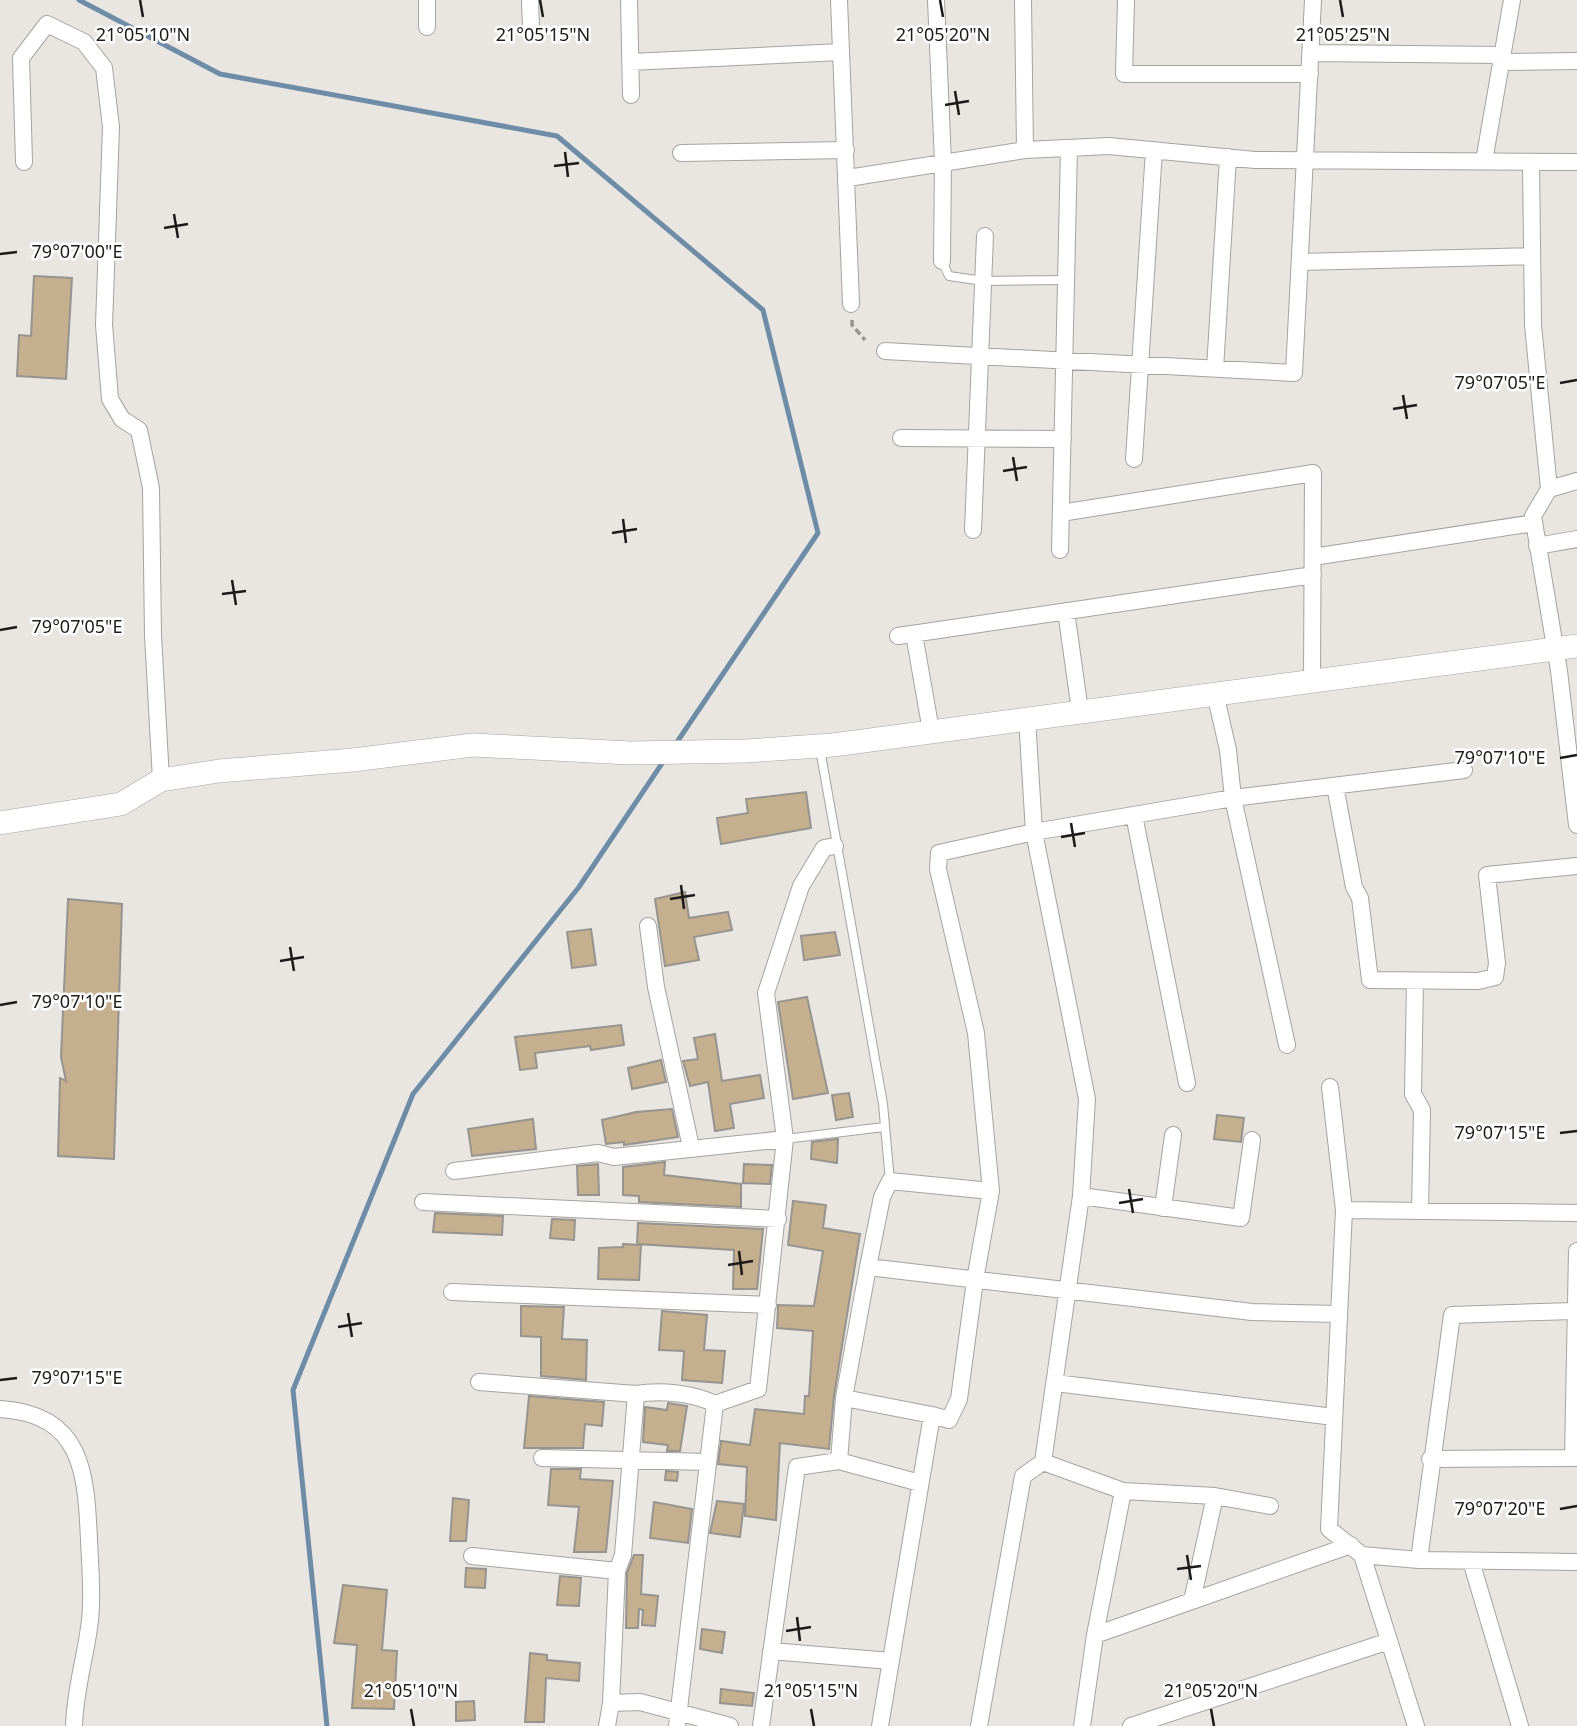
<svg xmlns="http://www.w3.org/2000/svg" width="1577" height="1726" font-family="'Noto Sans',sans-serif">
<rect width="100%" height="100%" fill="#e9e6e2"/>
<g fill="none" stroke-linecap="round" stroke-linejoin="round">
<path stroke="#6f8ca6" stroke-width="5" d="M79 0 220 74 557 136 763 310 818 533 675 745
M327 1726 293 1390 413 1094 579 887 665 759"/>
</g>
<path fill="#c4af8e" stroke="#979490" stroke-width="2" d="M34 276 72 278 66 379 17 376 19 335 31 336Z
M806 792 811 828 721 844 717 818 748 813 746 799Z
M685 892 689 918 728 912 732 930 694 937 699 960 665 966 655 899Z
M68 899 122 904 114 1159 58 1156 60 1078 66 1081 61 1057Z
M591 929 596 965 572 968 567 932Z
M835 932 840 955 804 960 801 936Z
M807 997 828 1093 793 1099 778 1002Z
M621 1025 624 1045 591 1050 590 1046 535 1053 537 1068 520 1070 515 1037Z
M715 1034 722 1081 760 1075 764 1098 730 1104 734 1128 715 1131 708 1082 690 1086 683 1061 698 1059 694 1038Z
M661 1060 666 1082 632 1089 628 1068Z
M849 1093 853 1117 836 1120 832 1095Z
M672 1109 678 1137 624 1145V1142L606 1144 602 1120 636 1112Z
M1217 1115 1244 1118 1241 1142 1214 1139Z
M533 1119 536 1149 472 1156 468 1129Z
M838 1139 837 1163 811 1159 812 1142Z
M665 1162 664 1175 741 1184V1207L639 1202V1196L623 1195V1167Z
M598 1164 599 1195H578L577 1166Z
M744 1164 772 1165 770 1184 743 1183Z
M793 1201 826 1205 823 1228 860 1234 834 1396 829 1449 780 1443 776 1520 745 1516 747 1467 718 1464 721 1441 750 1445 755 1409 804 1414 805 1396H809L813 1331 777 1328 778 1307V1305L814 1306 823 1251 788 1245Z
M435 1213 503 1216 502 1235 433 1232Z
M552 1219 575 1220 574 1240 550 1238Z
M638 1223 763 1229 757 1289H733L734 1250 637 1244Z
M623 1244 641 1245 639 1280 598 1279 599 1248 623 1247Z
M521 1306 564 1307 562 1339 587 1340 586 1380 541 1376V1337L521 1336Z
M662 1311 707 1315 704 1350 725 1351 722 1383 682 1380 684 1351 659 1350Z
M529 1396 604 1402 602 1426 585 1424 583 1448H524Z
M668 1403 687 1406 680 1451H667L668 1445 643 1442 645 1407 667 1410Z
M551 1469H581L580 1479 613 1481 606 1552H574L579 1507 548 1505Z
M666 1471 678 1472 677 1481 665 1480Z
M453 1498 469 1500 466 1541H450Z
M717 1501 744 1504 740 1537 710 1533Z
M654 1502 692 1509 688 1543 650 1538Z
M634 1555H643L641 1594 658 1596 655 1626 642 1625 643 1610 639 1609 638 1628H626L627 1573Z
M466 1568 486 1569 485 1588 465 1587Z
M560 1576 581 1578 579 1606 557 1605Z
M343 1585 387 1590 382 1650 397 1651 394 1709 352 1708 357 1645 334 1643Z
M702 1629 725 1632 722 1653 700 1649Z
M530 1653 547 1655V1660L580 1663 579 1681 546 1678 544 1722H525Z
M721 1689 754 1693 752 1706 720 1703Z
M474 1701 475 1720 456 1721V1702Z"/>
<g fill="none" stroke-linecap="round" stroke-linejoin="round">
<g stroke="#a6a39f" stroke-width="10">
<path id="lane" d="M942 261 949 276 983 281 1067 280
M820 749 883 1104 890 1181
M785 1139 884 1127"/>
</g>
<g stroke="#a6a39f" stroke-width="18">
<path id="street" d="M530 0 531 28
M629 0 631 95
M839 0 851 304
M936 0 943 162 942 261
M1023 0 1025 150 1109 146 1255 160 1577 162
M1126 0 1124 74H1310
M427 27V0
M1311 53 1503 55
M630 62 841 52
M1501 62 1577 61
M681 153 846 150
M1484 161 1512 0
M24 162 21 58 47 24 84 42 104 68 111 127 104 325 110 399 122 419 139 430 151 488 153 635 161 780
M1531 162 1533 325 1549 489 1533 516 1559 671 1577 825
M848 178 1025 150
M1300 262 1532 256
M885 351 1294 373 1313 0
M1215 369 1228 157
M901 438 1063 439
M1134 459 1154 150
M1549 489 1577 481
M1061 513 1313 473 1312 680
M973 530 985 236
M1537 546 1577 539
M1060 550 1069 148
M1313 557 1534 523
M1066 611 1080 711
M914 634 931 731
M898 636 1313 575
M1215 693 1228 750 1233 798 1287 1045
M1027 718 1034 832 1087 1099 1081 1196 1043 1462
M1335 786 1354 887 1360 898 1370 980 1478 981 1495 977 1497 963 1487 875 1577 866
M1134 815 1187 1083
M648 926 656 987 691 1147
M1415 982 1413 1094 1422 1110 1420 1211
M1330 1087 1344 1210
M454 1171 598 1153 614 1157 785 1139
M1081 1196 1241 1218 1252 1140
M423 1202 778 1219
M1163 1208 1173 1135
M868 1267 882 1197 890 1181 991 1191
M452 1292 768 1305
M479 1382 636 1394C661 1390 693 1393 715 1404L758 1389 785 1139 766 993 801 886 824 848 835 846
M1055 1383 1334 1417
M0 1409C83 1414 86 1473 89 1540 90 1567 93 1594 90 1620 86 1656 75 1689 74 1726
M932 1415 949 1420 959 1399 975 1280 991 1191 976 1033 938 869 939 853 1034 832 1233 798 1464 770
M542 1458 708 1462
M1573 1458 1577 1251
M1430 1459 1577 1458
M839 1461 844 1398
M1215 1496 1270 1506
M1362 1555 1419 1560 1577 1562
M472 1556 617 1571
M1419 1560 1452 1315 1573 1311
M1471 1561 1520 1726
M1095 1635 1192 1601
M771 1651 891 1661
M611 1703 617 1571 623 1555 636 1394
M607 1726 611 1703 640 1702 730 1726
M677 1726 715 1404
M761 1726 797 1467 839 1461 920 1483
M880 1726 932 1415 844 1398 868 1267 1252 1312 1339 1314
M979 1726 1023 1476 1043 1462 1123 1491
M1082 1726 1095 1635 1123 1491 1215 1496 1192 1601 1351 1545
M1131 1726 1389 1641
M1416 1726 1362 1555 1329 1529 1344 1210 1577 1213"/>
</g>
<g stroke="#a6a39f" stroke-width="24">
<path id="secondary" d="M0 823 121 804 161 780 219 771 353 760 473 745 630 753 746 751 833 745 1577 646"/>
</g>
<path stroke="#979592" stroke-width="3.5" stroke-dasharray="7 3.5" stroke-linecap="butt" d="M852 320V325L865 340"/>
<use href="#lane" stroke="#fff" stroke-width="8"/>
<use href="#street" stroke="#fff" stroke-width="16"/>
<use href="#secondary" stroke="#fff" stroke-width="23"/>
</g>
<path fill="none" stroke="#1c1b19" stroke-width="2.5" d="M140 0 143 17M540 0 543 17M940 0 943 17M1340 0 1343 17M955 91 959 115M945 105 969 101M565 152 568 177M554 166 579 163M174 214 178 238M164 228 188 224M0 254 17 252M1560 383 1577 380M1403 395 1407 419M1393 409 1417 405M1013 457 1017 481M1003 471 1027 467M623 519 626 543M612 533 637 529M232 580 236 605M222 594 246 591M0 630 17 627M1560 758 1577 755M1071 823 1075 847M1061 837 1085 833M681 885 684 909M670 899 695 895M290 947 294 971M280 961 304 957M0 1005 17 1002M1560 1133 1577 1131M1129 1189 1133 1213M1119 1203 1143 1199M739 1251 742 1275M728 1265 753 1261M348 1313 352 1337M338 1327 362 1323M0 1380 17 1378M1560 1509 1577 1506M1187 1555 1191 1580M1177 1569 1201 1566M797 1617 800 1641M786 1631 811 1627M411 1709 414 1726M811 1709 814 1726M1211 1709 1214 1726"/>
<g font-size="18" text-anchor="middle" fill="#1c1b19" stroke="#fff" stroke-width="5" stroke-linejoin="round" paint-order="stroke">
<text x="143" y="41">21°05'10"N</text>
<text x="543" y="41">21°05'15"N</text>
<text x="1343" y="41">21°05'25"N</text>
<text x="943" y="41">21°05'20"N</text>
<text x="77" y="258">79°07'00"E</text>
<text x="1500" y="389">79°07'05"E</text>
<text x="77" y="633">79°07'05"E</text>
<text x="1500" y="764">79°07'10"E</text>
<text x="77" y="1008">79°07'10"E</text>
<text x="1500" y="1139">79°07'15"E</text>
<text x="77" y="1384">79°07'15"E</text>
<text x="1500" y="1515">79°07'20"E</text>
<text x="411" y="1697">21°05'10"N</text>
<text x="811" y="1697">21°05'15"N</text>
<text x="1211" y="1697">21°05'20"N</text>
</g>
</svg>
